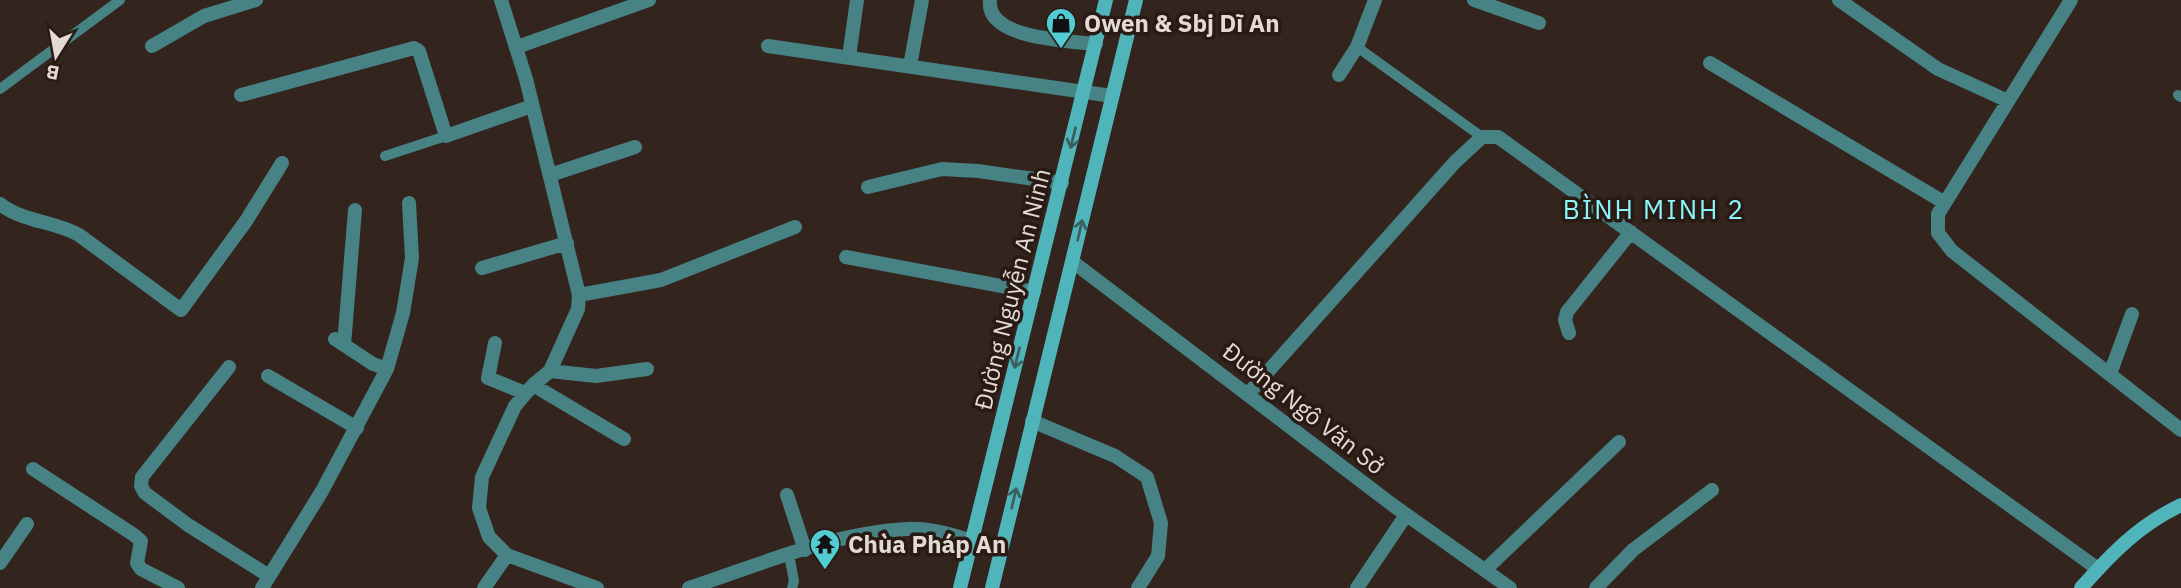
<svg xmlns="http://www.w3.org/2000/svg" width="2181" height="588" font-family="'IBM Plex Sans',sans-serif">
<rect width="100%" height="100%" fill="#33241e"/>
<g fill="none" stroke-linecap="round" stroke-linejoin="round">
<path stroke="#478285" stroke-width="10" d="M1357 47 1482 137
M0 89 120 0
M2178 95 2181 97
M385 156 446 136
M789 555 794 581 792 588"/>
<path stroke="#478285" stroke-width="14" d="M501 0 526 79 579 295 578 309 550 371 533 385 515 406 482 477 479 508 489 537 507 555 597 588
M990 0C985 39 1069 41 1096 44
M1474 0 1539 23
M1839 0 1938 69 2008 101
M2071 0 1938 214V233L1952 251 2181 430
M152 46 204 16 256 0
M768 46 1112 96
M517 47 649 0
M849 57 857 0
M1710 63 1945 203
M910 66 922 0
M1339 75 1357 47 1375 0
M241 95 414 48 419 51 446 136 532 106
M550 175 635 147
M868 187 942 169 978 171 1062 183
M0 204C23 222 54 221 79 235L181 310 246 221 282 163
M846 257 1034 292
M1073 262 1394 506 1510 588
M482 268 567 243
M579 295 661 280 795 227
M1569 333 1565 320 1567 312 1631 232
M495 343 488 378 525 393
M344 345 355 210
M229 367 142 477 141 486 145 493 188 525 269 576
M387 369 403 313 412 258 409 203
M550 371 596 376 647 369
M2110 374 2132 314
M268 376 357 428
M533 385 624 439
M1248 394 1455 162 1482 137H1498L2098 569
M1032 421 1115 456 1147 477 1161 523 1158 556 1138 588
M33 469 134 535 141 541 137 563 141 569 178 588
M787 495 805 550
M0 563 27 524
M1485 570 1619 442
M262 588 322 491 387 369 373 364 335 339
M484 588 507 555
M689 588C759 565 832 533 907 529 938 527 972 542 1001 550
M1357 588 1406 515
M1596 588 1633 550 1712 490"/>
<path stroke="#50b5bb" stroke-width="14" d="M960 588 1106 0
M992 588 1136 0
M2081 588C2111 554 2139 525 2181 505"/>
</g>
<defs><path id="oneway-shaft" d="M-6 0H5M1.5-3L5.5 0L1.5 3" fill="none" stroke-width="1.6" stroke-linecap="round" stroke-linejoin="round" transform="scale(1.75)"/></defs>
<g stroke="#3b605f">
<use href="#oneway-shaft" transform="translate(1073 138) rotate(104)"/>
<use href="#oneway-shaft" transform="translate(1080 230) rotate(-77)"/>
<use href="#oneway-shaft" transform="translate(1017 358) rotate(104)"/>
<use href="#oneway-shaft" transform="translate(1014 498) rotate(-77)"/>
</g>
<defs>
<g id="shop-pin" transform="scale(1.575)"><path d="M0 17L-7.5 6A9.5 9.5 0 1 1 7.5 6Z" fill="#51ccd3" stroke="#291a14"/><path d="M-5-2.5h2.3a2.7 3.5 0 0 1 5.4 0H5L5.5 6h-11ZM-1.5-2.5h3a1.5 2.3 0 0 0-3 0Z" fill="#111"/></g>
<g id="temple-pin" transform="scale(1.575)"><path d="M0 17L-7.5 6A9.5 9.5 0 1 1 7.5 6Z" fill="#51ccd3" stroke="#291a14"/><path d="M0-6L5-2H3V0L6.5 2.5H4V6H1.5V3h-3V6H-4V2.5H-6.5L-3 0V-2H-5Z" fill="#111"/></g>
</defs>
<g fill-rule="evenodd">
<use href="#shop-pin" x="1061" y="23"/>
<use href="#temple-pin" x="825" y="544"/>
</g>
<g text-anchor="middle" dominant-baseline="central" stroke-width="7" stroke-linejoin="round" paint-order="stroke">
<g font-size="24" font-weight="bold" fill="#e4dad5" stroke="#291a14" text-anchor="start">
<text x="1084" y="23">Owen &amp; Sbj Dĩ An</text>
<text x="848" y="544">Chùa Pháp An</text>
</g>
<g font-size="24" fill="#e4dad5" stroke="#291a14">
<text transform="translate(1012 289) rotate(-76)">Đường Nguyễn An Ninh</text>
<text transform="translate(1304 408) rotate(38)">Đường Ngô Văn Sở</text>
</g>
<g font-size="26" letter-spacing="2" fill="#8af6fc" stroke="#291a14">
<text x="1654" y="209">BÌNH MINH 2</text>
</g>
</g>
<g transform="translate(56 56) rotate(191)" stroke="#291a14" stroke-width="5" paint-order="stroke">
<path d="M0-5L12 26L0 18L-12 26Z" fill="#e4dad5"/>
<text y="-10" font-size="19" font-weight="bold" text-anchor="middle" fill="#e4dad5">B</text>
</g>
</svg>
